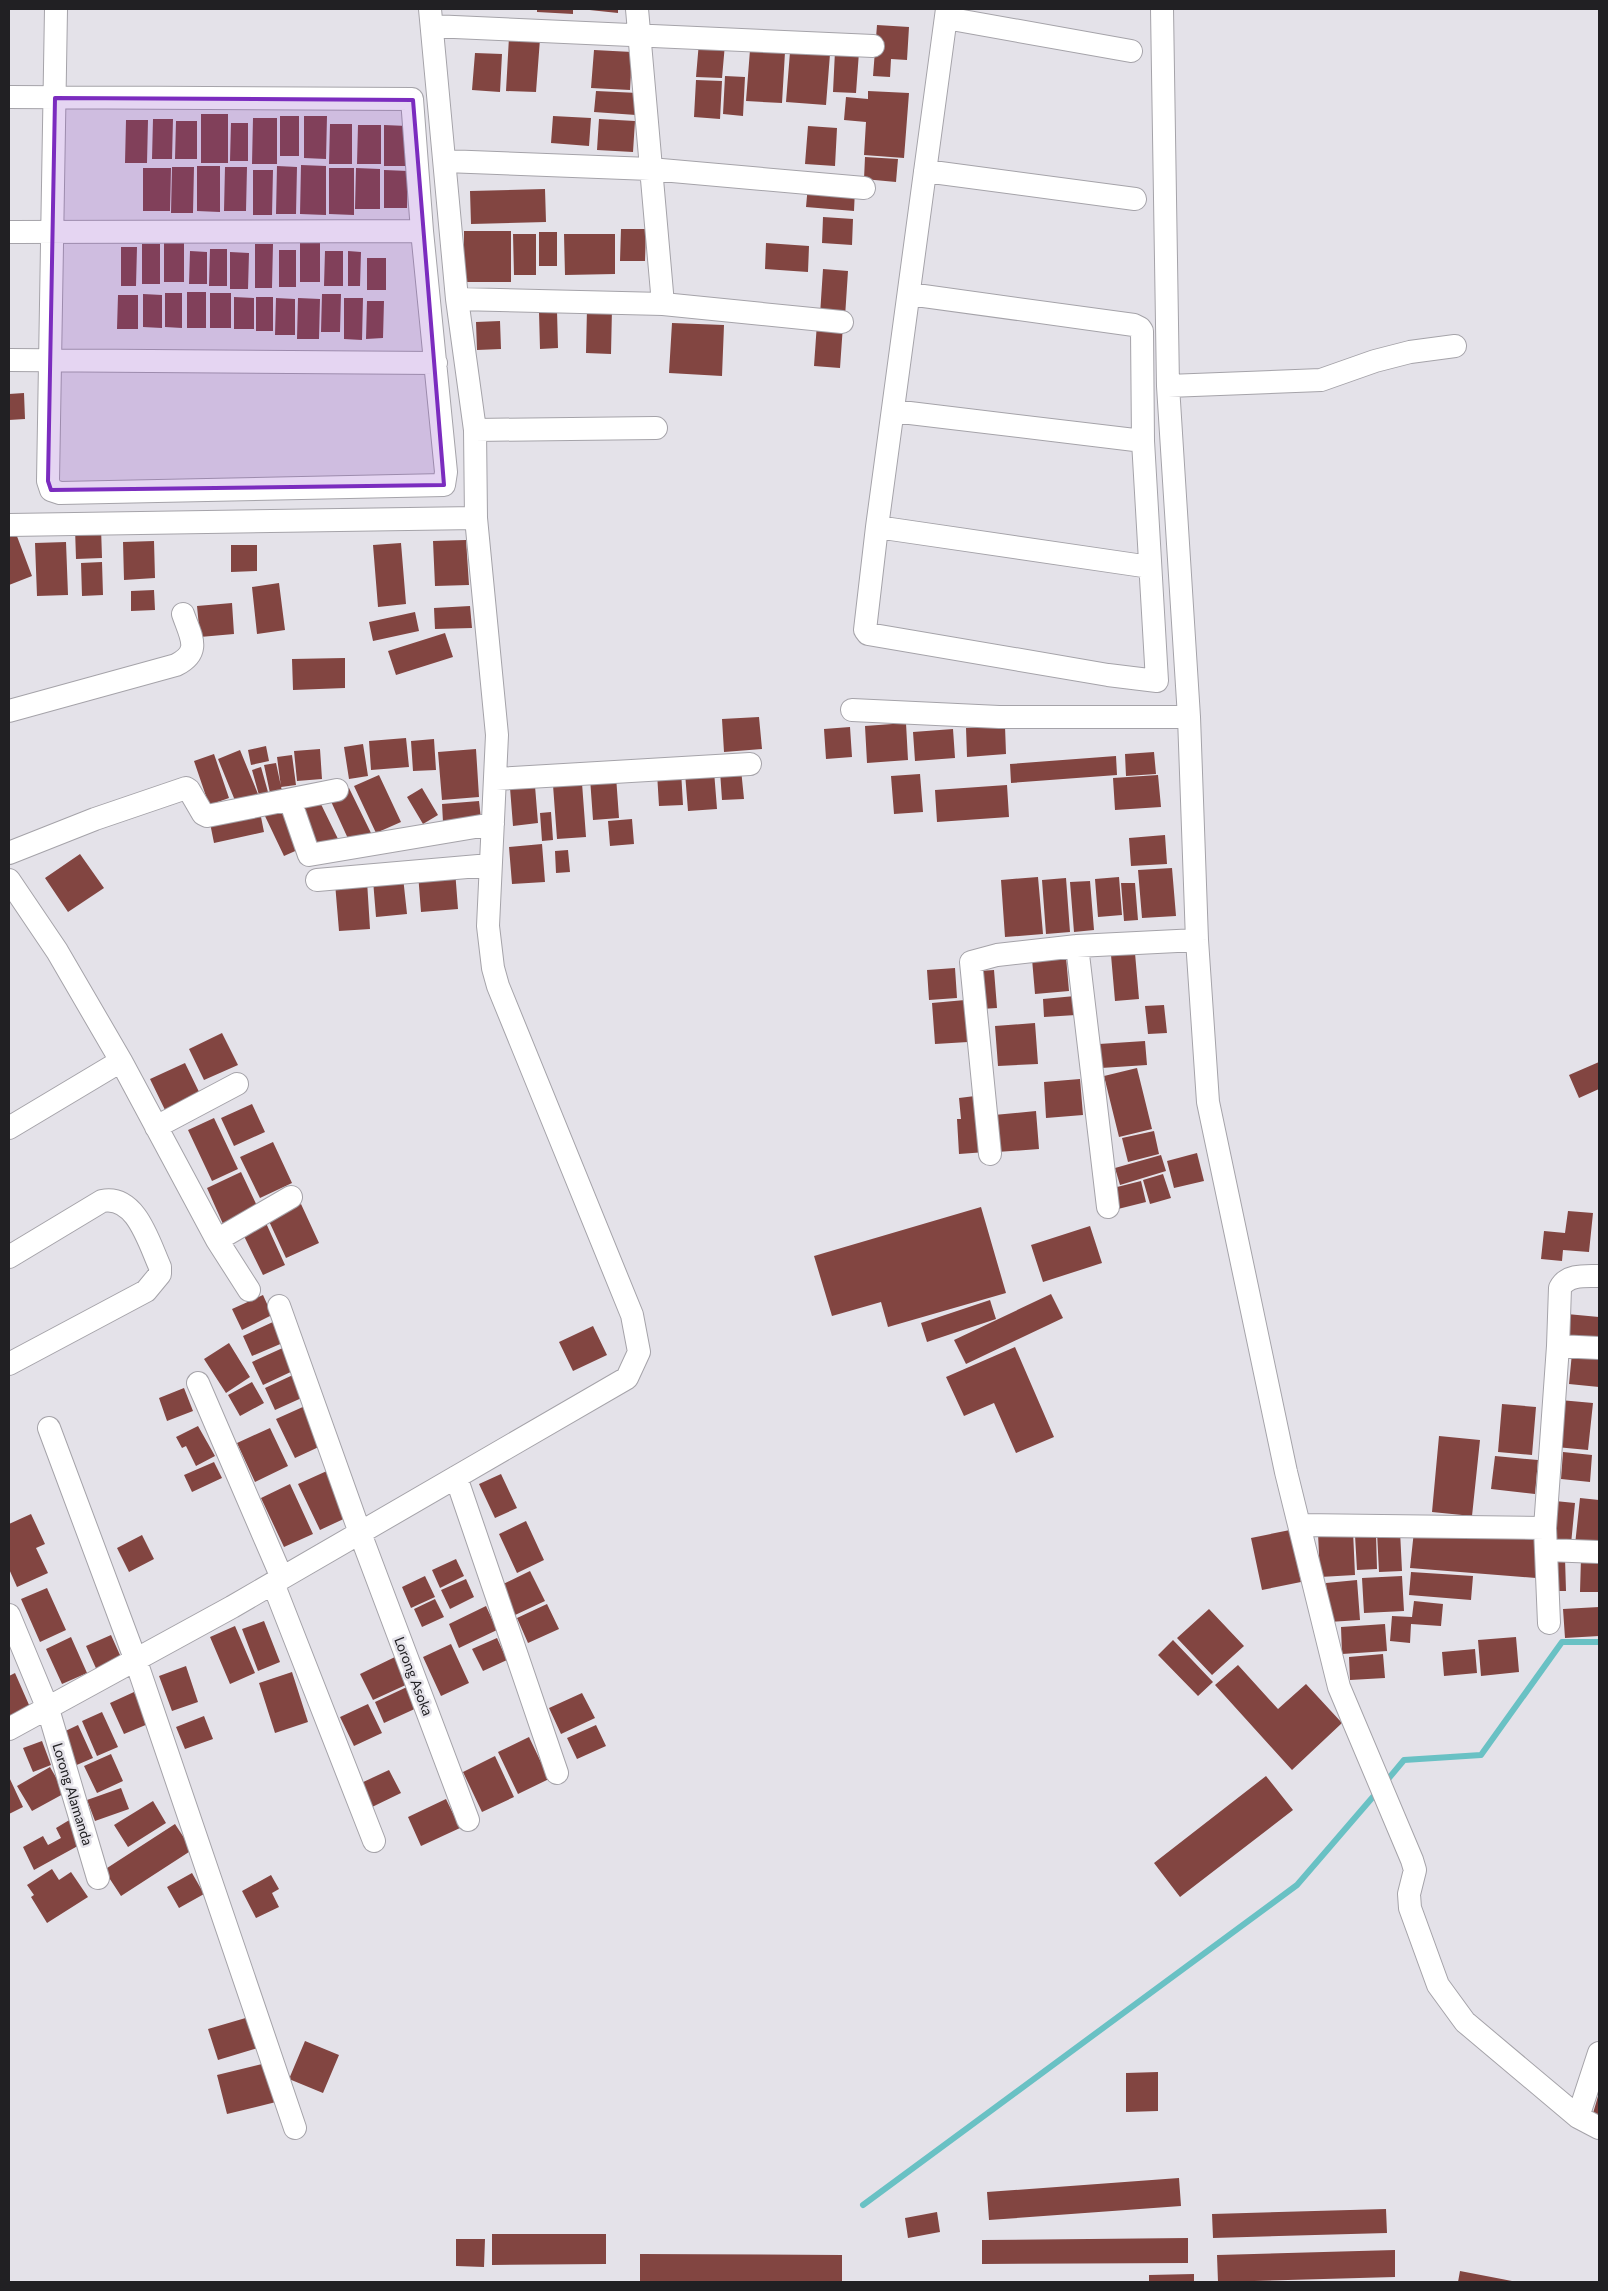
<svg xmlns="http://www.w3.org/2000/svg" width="1608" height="2291" font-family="Lato,sans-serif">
<rect width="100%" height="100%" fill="#e4e2e9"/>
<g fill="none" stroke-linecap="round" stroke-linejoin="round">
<path stroke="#69c1c4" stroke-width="6" d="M1384 1784 1404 1760 1481 1755 1562 1642H1599
M863 2205 1297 1885 1378 1791"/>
</g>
<path fill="#824541" d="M537 9H573V14L537 12Z
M580 9H618V13Z
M877 25 909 27 907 60 891 59 890 77 873 76Z
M509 37 540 39 536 92 506 91Z
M699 42 725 44 722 78 696 77Z
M594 50 632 52 630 90 591 88Z
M750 50 785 52 782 103 746 101Z
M835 51 859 52 856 93 833 92Z
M790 52 830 54 826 105 786 102Z
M475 53 502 54 500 92 472 90Z
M725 76 745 77 743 116 723 114Z
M696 80 722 81 720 119 694 117Z
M596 91 638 93 636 115 594 112Z
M868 91 909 93 904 158 864 155 866 122 844 120 846 97 868 99Z
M201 114H228V163H201Z
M280 116H299V156H280Z
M304 116H327L326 159 304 158Z
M553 116 591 118 589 146 551 143Z
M253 118H277V164H252Z
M153 119H173L172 159H152Z
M599 119 635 121 633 152 597 150Z
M126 120H148L147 163H125Z
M176 121H197V159H175Z
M231 123H248V161H230Z
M330 124H352V164H329Z
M358 125H381V164H357Z
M384 125 407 126 406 166H384Z
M808 126 837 128 835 166 805 164Z
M865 157 898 159 896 182 864 179Z
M301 165 326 166V215L300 214Z
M197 166H220V212L197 211Z
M277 166 297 167 296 214H276Z
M172 167H194L193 213H171Z
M225 167H247L246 211H224Z
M143 168H171L170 211H143Z
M329 168H354V215L329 214Z
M356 168 380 169V209H355Z
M253 170H273L272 215H253Z
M384 170 408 171 407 208H384Z
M808 185 855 189 854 211 806 207Z
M545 189 546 222 471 224 470 191Z
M823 217 853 219 852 245 822 243Z
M621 229H646L645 261H620Z
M464 231H511V282H464Z
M539 232H557V266H539Z
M513 234H536V275H514Z
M564 234H615V274L565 275Z
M164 241H184V282H164Z
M300 242 320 243V282H300Z
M766 243 809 246 808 272 765 269Z
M142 244H160V284H142Z
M255 244H273L272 288H255Z
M121 247H137L136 286H121Z
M210 249H227V286H209Z
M279 250H296V287H279Z
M190 251 207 252V284H189Z
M325 251H343V286H324Z
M348 251 361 252 360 286H348Z
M230 252 249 253 248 289H230Z
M367 258H386V290H367Z
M823 269 848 271 845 317 820 315Z
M187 292H206V328H187Z
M165 293H182V328L165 327Z
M210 293H231V328H210Z
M143 294 162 295V328L143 327Z
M322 294H341L340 332H321Z
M118 295H138V329H117Z
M234 297 254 298V329H234Z
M256 297H273V331H256Z
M276 298 295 299V335H275Z
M298 298 320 299 319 339H297Z
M344 298H363L362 340 344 339Z
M367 301H384L383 338 366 339Z
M587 308H612L611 354 586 353Z
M557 311 558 348 540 349 539 312Z
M500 321 501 349 477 350 476 322Z
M672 323 724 325 722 376 669 373Z
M817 323 843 325 840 368 814 366Z
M24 393 25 419 9 420V394Z
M101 527 102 558 76 559 75 528Z
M15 531 32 576 9 585V533Z
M466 540 469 585 435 586 433 541Z
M154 541 155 578 124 580 123 542Z
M66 542 68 595 37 596 35 543Z
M401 543 406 604 378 607 373 545Z
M231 545H257V571L231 572Z
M102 562 103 595 82 596 81 563Z
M279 583 285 630 257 634 252 587Z
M154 590 155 610 131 611V591Z
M232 603 234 634 200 637 197 606Z
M470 606 472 628 435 629 434 608Z
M415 612 419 631 373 641 369 622Z
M445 633 453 657 396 675 388 651Z
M345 658V688L293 690 292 659Z
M759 717 762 749 724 752 722 719Z
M906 723 908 760 867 763 865 726Z
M1005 726 1006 754 967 757 966 728Z
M850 727 852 757 826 759 824 729Z
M953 729 955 758 915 761 913 732Z
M406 738 409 767 371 770 369 741Z
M434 739 436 770 413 771 411 741Z
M363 744 368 776 349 779 344 747Z
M266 746 269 761 251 765 248 750Z
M320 749 322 779 297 781 294 751Z
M476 749 479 797 442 800 438 752Z
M240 750 258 794 236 803 218 759Z
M1154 752 1156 774 1126 776 1125 754Z
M214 754 229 798 209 805 194 761Z
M292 755 296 785 281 787 277 757Z
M1116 756 1117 775 1011 783 1010 764Z
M276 763 282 791 270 793 264 765Z
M261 767 268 792 259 795 252 770Z
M741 769 744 799 722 800 720 771Z
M681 771 683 805 659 806 657 773Z
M714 771 717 809 688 811 685 773Z
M920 774 923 812 894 814 891 776Z
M379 775 401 822 376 833 354 786Z
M1158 775 1161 807 1115 810 1113 778Z
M616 776 619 818 593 820 590 778Z
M582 783 586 837 557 839 553 785Z
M1007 785 1009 817 937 822 935 790Z
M535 786 538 823 513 826 510 788Z
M349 788 371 833 350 843 329 797Z
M422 788 438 815 423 824 407 797Z
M317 796 340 843 320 853 297 805Z
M479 801 481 819 443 822 442 804Z
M282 806 302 848 284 856 264 814Z
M260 812 264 832 214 843 210 823Z
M551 812 553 840 542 841 540 813Z
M632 819 634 844 610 846 608 821Z
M1165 835 1167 864 1131 866 1129 838Z
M542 844 545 882 512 884 509 847Z
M568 850 570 872 556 873 555 851Z
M80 854 104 888 68 912 45 878Z
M1172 868 1176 916 1142 918 1138 870Z
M455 870 458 909 421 912 418 873Z
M403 877 407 914 376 917 373 880Z
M1038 877 1043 934 1005 937 1001 880Z
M1119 877 1122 915 1098 917 1095 879Z
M1066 878 1070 932 1046 934 1042 880Z
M367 881 370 929 339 931 335 883Z
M1090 881 1094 930 1074 932 1070 882Z
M1121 883H1135L1138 920 1124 921Z
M1135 953 1139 999 1115 1001 1111 955Z
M1066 957 1069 991 1035 994 1032 959Z
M955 968 957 998 929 1000 927 970Z
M994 970 997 1008 981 1009 979 971Z
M1075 996 1076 1015 1044 1017 1043 999Z
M965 1000 968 1042 935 1044 932 1003Z
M1164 1005 1167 1033 1148 1034 1145 1006Z
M1035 1023 1038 1064 998 1066 995 1026Z
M222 1033 238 1065 204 1080 189 1049Z
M1145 1041 1147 1065 1101 1068 1099 1044Z
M1599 1062V1089L1579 1098 1569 1075Z
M185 1063 201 1096 166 1112 150 1079Z
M1137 1068 1152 1129 1119 1137 1104 1076Z
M1080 1079 1083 1115 1046 1118 1044 1082Z
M975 1096 986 1152 959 1154 957 1119H961L959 1098Z
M252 1104 265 1132 234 1146 221 1118Z
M1036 1111 1039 1149 997 1152 994 1115Z
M214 1118 238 1169 212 1181 188 1130Z
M1154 1131 1159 1154 1128 1162 1122 1138Z
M273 1142 292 1183 260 1198 240 1157Z
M1197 1153 1204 1181 1174 1188 1167 1161Z
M1161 1155 1166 1171 1120 1185 1115 1168Z
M241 1172 258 1208 223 1224 207 1188Z
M1163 1174 1171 1198 1150 1204 1143 1180Z
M1141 1181 1146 1202 1118 1209 1113 1188Z
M301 1204 319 1243 286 1258 268 1219Z
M981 1207 1006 1293 888 1327 881 1302 832 1316 814 1256Z
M1568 1211 1593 1213 1589 1252 1563 1250 1562 1261 1541 1259 1544 1231 1565 1233Z
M266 1223 285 1265 263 1275 243 1234Z
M1090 1226 1102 1263 1043 1282 1031 1245Z
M1051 1294 1063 1318 966 1364 954 1340Z
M263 1295 272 1315 242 1330 232 1309Z
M990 1300 996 1319 927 1342 921 1323Z
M1567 1314 1599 1317V1343L1564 1340Z
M275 1321 285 1342 252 1356 243 1336Z
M593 1326 607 1355 573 1371 559 1342Z
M229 1343 250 1377 226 1393 204 1359Z
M287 1346 297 1369 263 1385 252 1362Z
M1015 1347 1054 1437 1016 1453 994 1403 964 1416 946 1377Z
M1572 1353 1599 1356V1387L1569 1384Z
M295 1374 306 1396 275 1410 265 1388Z
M252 1382 264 1403 240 1416 228 1395Z
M184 1388 193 1411 167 1421 159 1398Z
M1560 1400 1593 1403 1588 1450 1556 1447Z
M1502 1404 1536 1407 1532 1455 1498 1452Z
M305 1406 323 1445 295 1458 276 1419Z
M198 1426 215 1456 196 1466 186 1446 182 1448 176 1437Z
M270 1428 288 1466 255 1482 237 1443Z
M1439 1436 1480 1440 1472 1516 1432 1512Z
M1563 1452 1592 1455 1590 1482 1561 1479Z
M1495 1456 1538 1460 1535 1494 1491 1489Z
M214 1462 222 1478 192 1492 184 1475Z
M329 1470 350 1516 320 1530 298 1484Z
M501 1474 517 1508 495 1518 479 1484Z
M290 1484 313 1534 284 1547 261 1498Z
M1580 1498 1599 1500V1548L1575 1545Z
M1555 1501 1575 1503 1571 1544 1550 1542Z
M31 1514 45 1544 36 1548 48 1573 17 1587 9 1569V1524Z
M526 1521 544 1560 517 1573 499 1534Z
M1290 1530 1301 1582 1262 1590 1251 1538Z
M1353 1531 1355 1575 1320 1577 1318 1533Z
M1400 1531 1402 1571 1379 1572 1377 1532Z
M1414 1531 1539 1540 1536 1578 1410 1568Z
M1376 1534 1377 1569 1357 1570 1355 1535Z
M142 1535 154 1559 129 1572 117 1548Z
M1565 1558 1566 1591H1550L1549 1559Z
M1581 1558H1599V1592H1580Z
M456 1559 464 1576 440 1588 432 1570Z
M530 1571 545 1601 513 1616 499 1586Z
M1411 1572 1473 1576 1471 1600 1409 1595Z
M425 1576 435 1597 411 1608 402 1587Z
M1402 1576 1404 1611 1364 1613 1362 1578Z
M466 1579 474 1597 450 1609 441 1590Z
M1357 1580 1360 1620 1329 1622 1326 1583Z
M47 1588 66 1630 40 1642 21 1599Z
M435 1599 444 1617 422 1627 414 1609Z
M1414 1601 1443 1604 1441 1626 1411 1624 1410 1643 1390 1641 1392 1616 1412 1617Z
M547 1604 559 1629 528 1643 517 1618Z
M486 1606 497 1630 459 1648 449 1624Z
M1599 1607V1636L1565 1638 1563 1609Z
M1209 1609 1244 1646 1212 1675 1177 1638Z
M264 1621 280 1662 258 1671 242 1629Z
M1385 1624 1387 1651 1342 1654 1341 1627Z
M235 1626 255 1673 230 1684 210 1637Z
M111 1635 124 1664 99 1675 86 1646Z
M71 1637 87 1673 62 1684 46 1649Z
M1516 1637 1519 1672 1481 1676 1478 1640Z
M497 1638 507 1660 483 1671 472 1649Z
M1173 1640 1213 1682 1198 1696 1158 1655Z
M451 1644 469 1683 441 1696 423 1657Z
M1475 1649 1477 1673 1444 1676 1442 1652Z
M1383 1654 1385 1678 1350 1680 1349 1657Z
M397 1656 410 1683 373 1700 360 1674Z
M1238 1665 1278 1709 1306 1684 1342 1723 1292 1770 1215 1685Z
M186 1666 198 1702 172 1711 159 1676Z
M292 1672 308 1722 275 1733 259 1683Z
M15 1673 33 1714 9 1724V1676Z
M409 1686 419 1707 384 1723 375 1702Z
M134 1692 148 1724 124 1734 110 1703Z
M582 1693 595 1718 561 1734 549 1708Z
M368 1704 382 1733 354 1746 340 1717Z
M102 1712 118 1747 97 1756 82 1721Z
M204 1716 213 1739 185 1749 176 1727Z
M78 1725 93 1758 72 1767 57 1735Z
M596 1725 606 1746 577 1759 567 1738Z
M529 1737 549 1779 518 1794 498 1752Z
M42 1741 51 1765 33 1772 23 1748Z
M111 1754 123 1781 97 1793 84 1766Z
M495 1756 514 1797 482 1812 463 1772Z
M50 1767 65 1793 32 1811 17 1786Z
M389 1770 401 1793 370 1808 359 1784Z
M1266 1776 1293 1810 1180 1897 1154 1863Z
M9 1777 23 1807 9 1814Z
M121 1788 129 1809 95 1821 87 1800Z
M446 1799 460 1828 421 1846 408 1817Z
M153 1801 166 1823 128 1847 114 1825Z
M71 1819 85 1842 34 1870 23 1847 43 1836 48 1845 61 1838 56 1828Z
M175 1824 192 1850 121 1896 104 1870Z
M52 1869 59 1880 71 1872 88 1897 47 1923 31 1897 34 1895 27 1885Z
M192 1873 204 1894 179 1908 167 1887Z
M271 1875 279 1889 272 1893 279 1907 256 1918 242 1891Z
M249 2017 258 2048 218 2060 208 2029Z
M305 2041 339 2055 323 2093 289 2079Z
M270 2062 280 2101 227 2114 217 2075Z
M1158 2072V2111L1126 2112V2073Z
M1599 2093V2123L1591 2120Z
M1179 2178 1181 2206 989 2220 987 2192Z
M1386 2209 1387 2233 1213 2238 1212 2214Z
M937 2212 940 2232 908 2238 905 2218Z
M492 2234H606V2264L492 2265Z
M1188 2238V2263L982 2264V2240Z
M456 2239H485L484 2267 456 2266Z
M1395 2250V2277L1218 2282 1217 2255Z
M640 2254 842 2255V2282H640Z
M1460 2271 1512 2281V2282H1458Z
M1194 2274V2282H1149V2275Z"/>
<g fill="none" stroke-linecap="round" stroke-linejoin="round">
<g stroke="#a5a3a9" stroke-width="24">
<path id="minor" d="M56 9 48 481 51 490 60 493 444 485 446 472 422 231
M637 9 663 304
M1162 9 1168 386 1189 717 1197 940 1208 1102 1286 1472 1339 1687 1412 1860 1415 1870 1409 1894 1410 1908 1438 1985 1465 2022 1578 2117 1599 2128
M946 18 1131 51
M432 26 873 46
M9 97 412 99 422 231 9 232
M445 161 650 169 864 188
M925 171 1135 199
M909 294 1134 325 1140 328 1142 331 1143 441 1157 681 1108 675 868 634 865 630 877 527 947 9
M457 299 663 304 842 322
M9 360 436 363
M1168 386 1321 380 1375 361 1410 352 1455 346
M893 411 1143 441
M475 430 656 428
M9 525 476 518
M877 527 1150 567
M852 710 999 717H1189
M9 711 176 665C202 652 191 637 183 614
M496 779 750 764
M290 800 309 855 493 824
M9 853 95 819 186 788 189 790 203 814 207 816 337 790
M9 880 57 951 121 1061 9 1128
M317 880 490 865
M1077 946 1108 1207
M121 1061 217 1240 249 1290
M156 1127 237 1084
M990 1154 971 962 997 955 1077 946 1197 940
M217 1240 291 1197
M9 1257 102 1201C136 1194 149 1243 160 1267V1274L146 1291 9 1364
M279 1306 360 1533 468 1820
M1558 1346 1560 1288C1567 1274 1586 1276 1599 1276
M198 1383 282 1578
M49 1428 136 1661 295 2128
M456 1477 557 1773
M1300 1525 1545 1528 1558 1346 1599 1348
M1545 1528 1549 1623
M1546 1550 1599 1552
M273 1583 374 1841
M9 1615 48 1709 98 1878
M9 1729 232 1607 627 1378 639 1352 632 1315 498 986 493 968 488 926 497 735 476 518 475 430 457 299 430 9
M1578 2117 1599 2053"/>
</g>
<use href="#minor" stroke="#fff" stroke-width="22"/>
</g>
<path fill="#7b2cbf" fill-opacity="0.2" stroke="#7b2cbf" stroke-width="4" stroke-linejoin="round" d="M55 98 413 100 444 485 51 490 48 481Z"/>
<g text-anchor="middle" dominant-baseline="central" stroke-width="5" stroke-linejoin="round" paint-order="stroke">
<g font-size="14" fill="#212023" stroke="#e4e2e9">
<text transform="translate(414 1676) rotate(69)">Lorong Asoka</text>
<text transform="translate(73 1794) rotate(73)">Lorong Alamanda</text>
</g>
</g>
<rect width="1608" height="2291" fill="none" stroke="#212023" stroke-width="20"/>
</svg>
